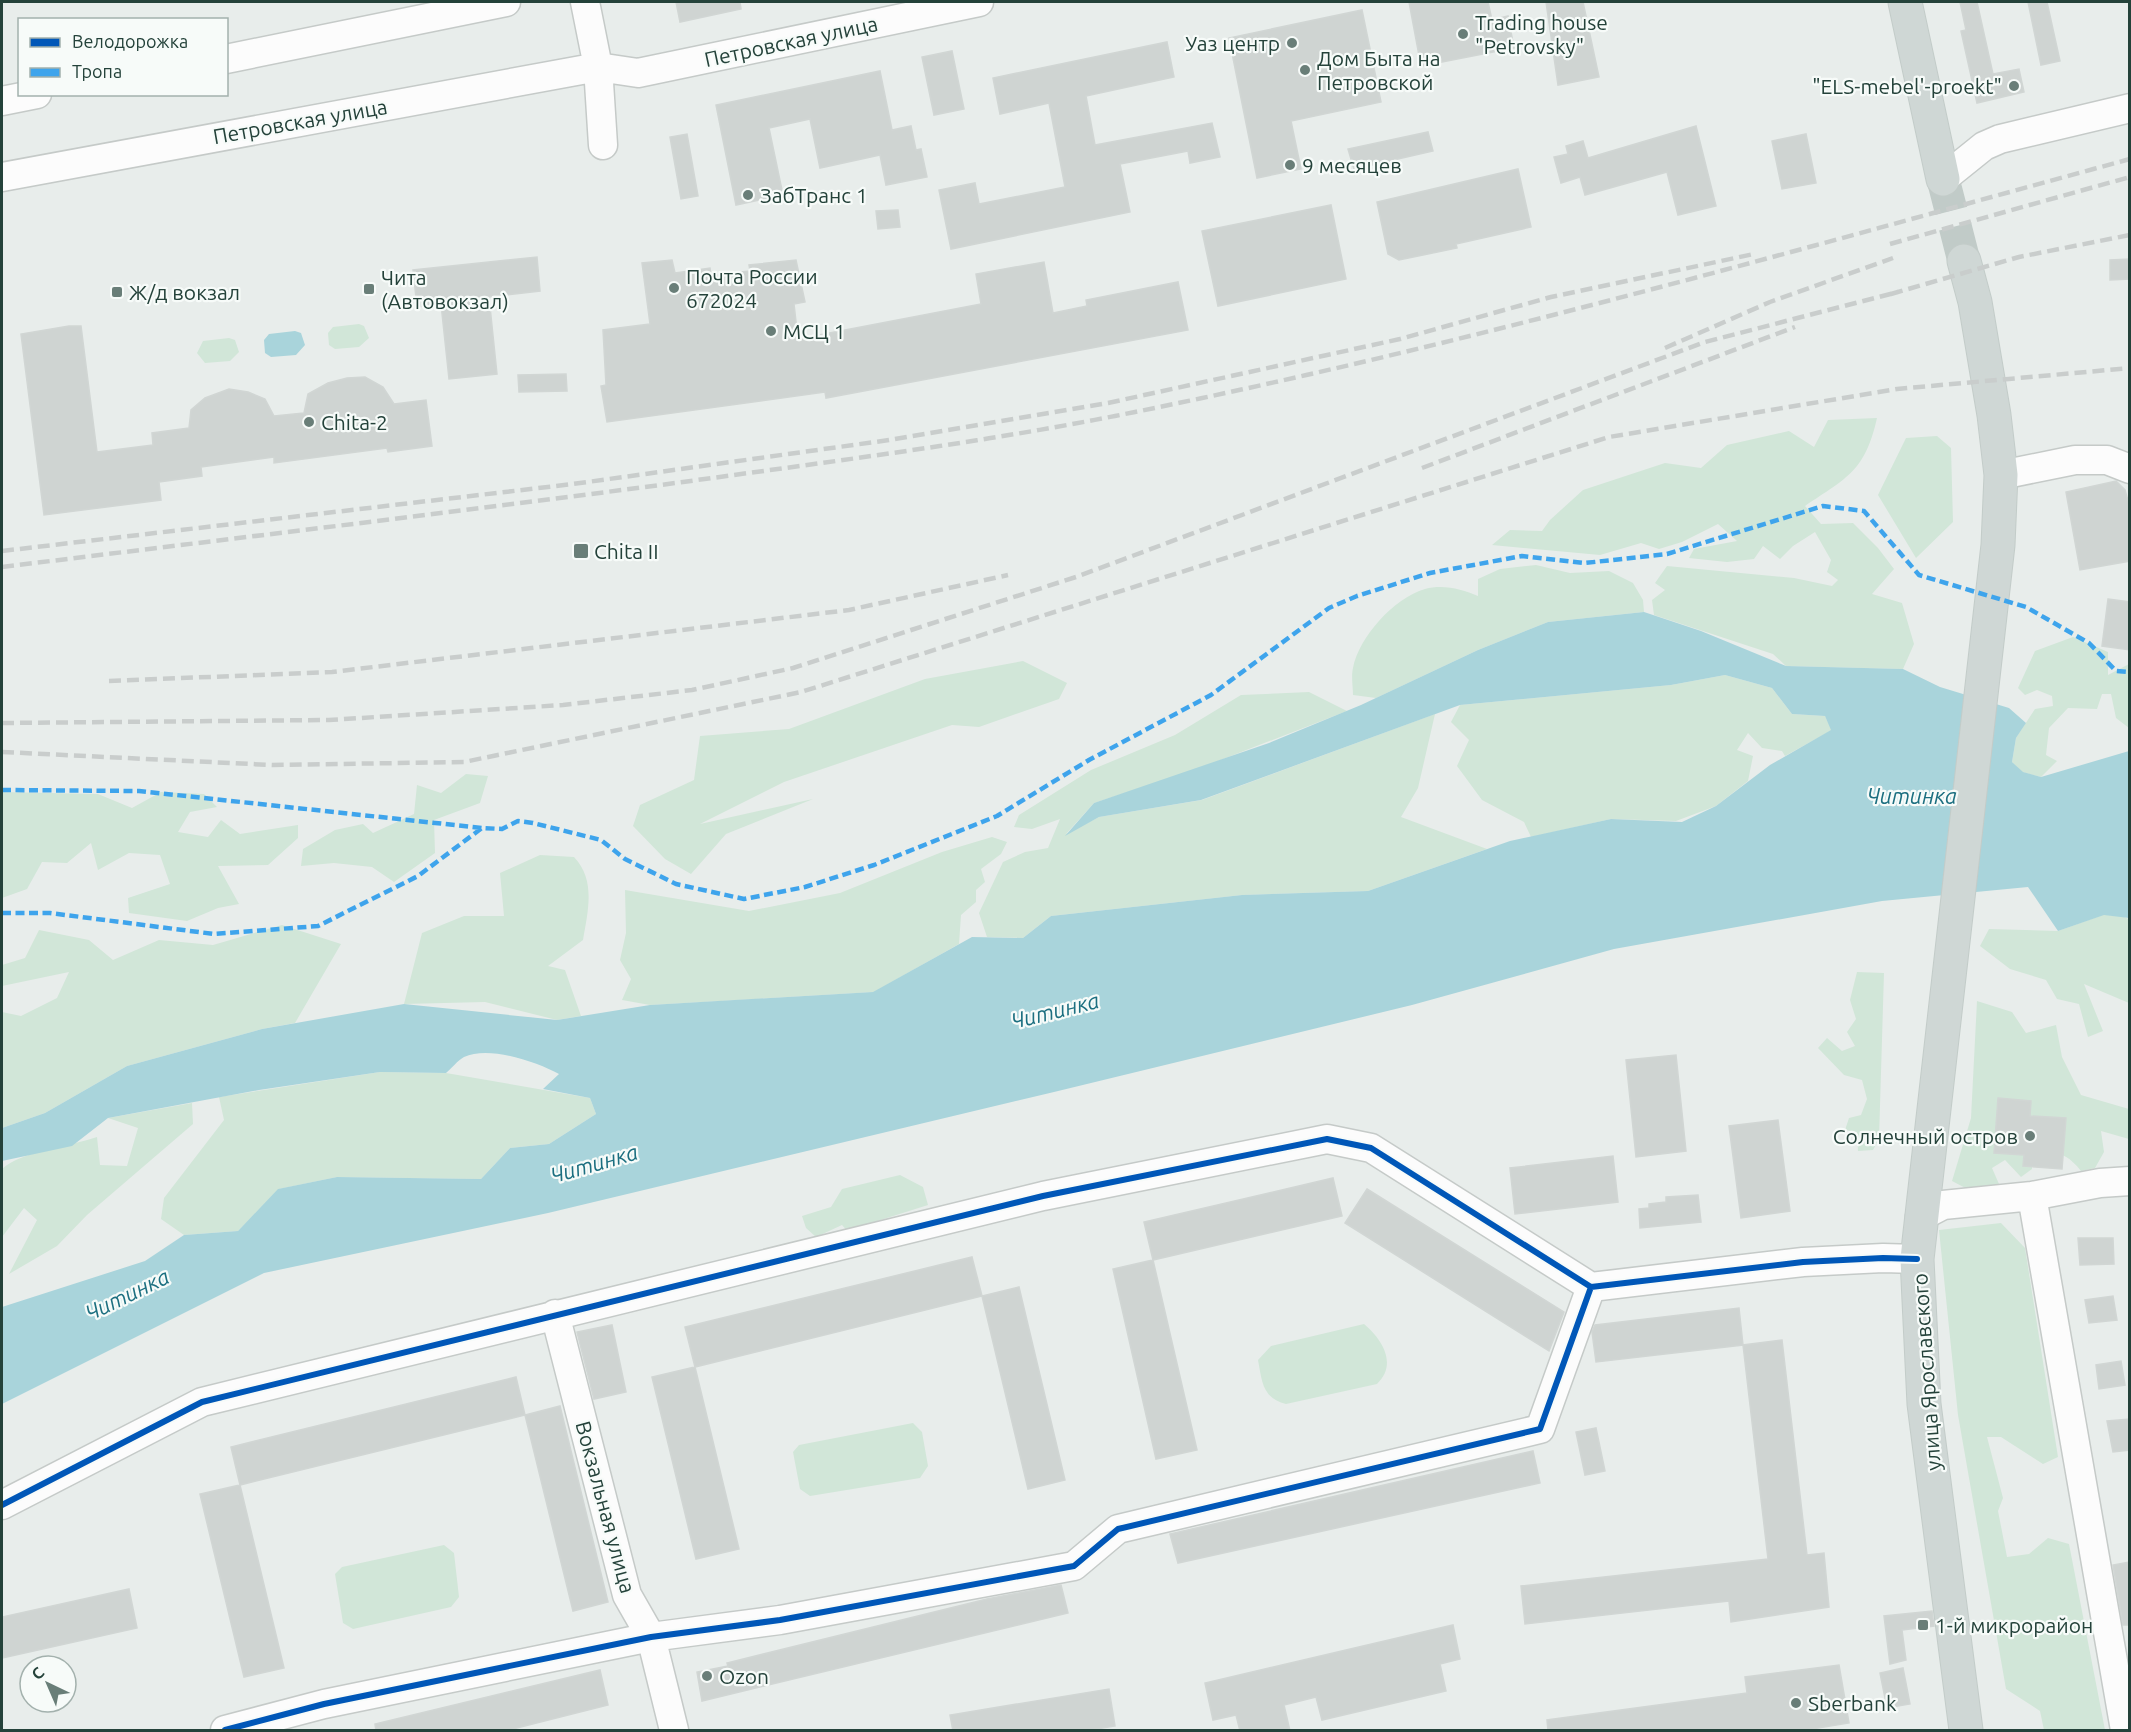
<svg xmlns="http://www.w3.org/2000/svg" width="2131" height="1732" font-family="Ubuntu,sans-serif">
<rect width="100%" height="100%" fill="#e8edeb"/>
<path fill="#d1e6d8" d="M359 324 364 326 369 338 359 347 335 349 329 345 328 333 333 327Z
M229 338 235 340 239 352 230 361 205 363 197 353 203 341Z
M1877 418C1865 471 1848 477 1805 506L1821 524 1853 523 1878 548 1894 569 1872 594 1902 603 1914 644 1903 669 1786 666 1773 654 1654 615 1652 600 1665 590 1655 583 1667 566 1794 578 1832 586 1838 580 1827 572 1831 560 1815 532 1793 546 1780 559 1763 546 1754 559 1727 562 1689 558 1694 549 1737 541 1718 524 1682 542 1659 549 1641 543 1600 555 1492 545 1510 530 1542 531 1550 520 1583 490 1665 463 1701 468 1727 445 1789 431 1814 447 1828 420Z
M1937 436 1951 448 1953 522 1916 558 1878 495 1906 438Z
M1536 565 1570 573 1609 571 1633 583 1643 600 1644 612 1548 622 1478 650 1376 698 1353 695C1353 687 1351 676 1353 668 1359 637 1394 598 1425 589 1443 584 1462 589 1478 596V579L1500 569Z
M2073 637 2108 652V675L2129 664V728L2116 718 2111 694H2102L2097 709 2068 708 2049 728 2046 755 2057 761 2041 777 2022 772 2012 762 2016 738 2035 709 2053 706 2052 696 2037 690 2025 695 2018 688 2035 651Z
M1023 661 1067 683 1059 699 979 727 952 725 784 782 700 824 813 799 726 834 691 874 665 859 633 826 640 805 694 780 700 736 789 729 925 679Z
M1725 675 1772 688 1792 714 1825 716 1832 730 1785 756 1782 751 1762 748 1748 733 1737 750 1753 756 1748 781 1716 806 1676 821 1611 819 1531 837 1524 822 1482 800 1457 766 1469 740 1451 722 1460 705 1671 685Z
M1309 692 1347 711 1195 770 1094 803 1066 834 1099 817 1202 800 1435 714 1418 788 1401 817 1487 849 1368 891 1242 895 1051 916 1023 938 987 937 979 913 1003 862 1025 852 1048 848 1060 819 1032 829 1014 827 1019 815 1091 770 1175 735 1241 695Z
M466 774 488 776 480 803 434 820 435 853 394 882 372 867 334 863 301 866 303 849 335 830 363 824 373 833 414 814 417 785 441 793Z
M2 792 98 794 132 808 161 792 204 794 217 807 190 812 178 832 208 837 221 820 240 834 298 825V838L268 865 218 866 239 904 218 908 187 921 129 913 128 898 170 884 160 855 129 853 98 870 91 843 67 863 42 862 27 889 2 898Z
M992 837 1007 842 1001 854 981 869 985 882 976 890V902L961 915 959 944 874 992 650 1005 622 1000 631 979 620 960 626 933 625 890 749 911 840 893 942 852Z
M540 855 574 857C596 880 588 911 583 940L548 966 565 970 581 1016 557 1020 485 1002 404 1004 422 933 464 916H504L500 873Z
M2111 912 2129 919V1003L2084 984 2103 1031 2088 1037 2079 1004 2057 999 2046 980 2010 969 1980 946 1989 929 2058 931Z
M282 925 341 944 295 1023 262 1029 127 1066 45 1113 2 1128V1012L21 1016 57 998 69 972 2 986V965L25 958 39 930 89 940 113 960 159 940 213 945Z
M1857 972 1884 973 1879 1139 1873 1150 1858 1151 1857 1132 1845 1130 1849 1118 1861 1115 1867 1099 1862 1080 1844 1075 1818 1048 1827 1038 1842 1051 1855 1046 1847 1032 1856 1019 1850 1000Z
M1977 1001 2012 1012 2026 1033 2056 1025 2062 1057 2081 1095 2129 1109V1139L2101 1131 2104 1152 2095 1168 2081 1171C2067 1153 2054 1149 2032 1154V1169L2021 1177 2005 1160 1992 1168 1999 1184 1975 1193 1952 1181 1971 1118Z
M380 1072 446 1073 590 1098 596 1114 549 1144 510 1148 481 1179 337 1177 279 1189 238 1231 184 1235 161 1219 164 1198 224 1120 219 1097Z
M192 1103 193 1124 87 1215 57 1246 9 1274 37 1220 24 1208 2 1237V1169C24 1150 68 1147 97 1137L100 1165 127 1166 138 1128 108 1118Z
M900 1175 923 1187 928 1205 871 1223 867 1232 851 1235 842 1225 816 1237 806 1228 802 1216 831 1207 842 1189Z
M2001 1223 2025 1248 2058 1457 2043 1464 2001 1437H1987L2003 1498 1998 1511 2007 1557 2029 1554 2048 1538 2069 1544 2105 1730H2044L2040 1711 2006 1689 1958 1415 1939 1230Z
M1364 1324C1382 1339 1398 1364 1377 1384L1286 1404C1262 1398 1262 1381 1258 1360L1271 1346Z
M913 1423 922 1432 928 1466 920 1478 810 1496 800 1489 793 1452 799 1445Z
M444 1545 454 1553 459 1597 451 1607 353 1629 343 1623 335 1574 342 1567Z"/>
<path fill="#a9d4db" d="M295 331 301 333 305 345 296 355 271 357 265 353 264 340 269 334Z
M1644 612 1701 631 1786 666 1903 669 1940 687 2009 708 2026 723 2016 738 2012 762 2023 772 2041 777 2129 751V918L2104 915 2058 931 2028 887 1882 901 1614 949 1412 1005 1054 1092 548 1213 264 1273 2 1404V1307L145 1261 184 1235 238 1231 278 1189 337 1177 481 1179 510 1148 549 1144 596 1114 590 1098 543 1089 559 1074C537 1062 489 1045 464 1057 458 1060 451 1069 446 1073L380 1072 259 1090 108 1118 72 1146 2 1161V1128L45 1113 127 1066 262 1029 404 1004 557 1020 650 1005 873 992 972 937 1023 938 1051 916 1242 895 1368 891 1510 841 1611 819 1682 822 1716 806 1770 765 1831 730 1825 716 1792 714 1772 688 1725 675 1671 685 1460 705 1201 800 1099 817 1065 836 1094 803 1269 743 1361 705 1478 650 1548 622Z"/>
<path fill="#cfd4d2" stroke="#d1d6d4" stroke-width="1.5" d="M676 2H740L741 9 680 22Z
M1409 2H1488L1492 20 1508 16 1514 48 1421 66Z
M1546 2H1583L1599 77 1558 85Z
M1960 2H1977L1993 74 2019 69 2024 92 1977 103 1961 31 1966 30Z
M2028 2H2047L2060 61 2041 65Z
M1362 10 1381 102 1291 121 1301 169 1257 178 1229 38Z
M1167 42 1174 77 1086 96 1095 145 1212 123 1220 157 1190 163 1188 151 1120 164 1130 212 951 249 939 190 975 183 979 204 1065 187 1049 103 1000 114 993 78Z
M952 51 964 109 934 115 922 57Z
M880 71 892 130 911 126 916 150 921 149 927 177 886 185 880 155 820 168 810 119 769 128 783 195 736 205 716 105Z
M1696 126 1716 206 1678 215 1667 172 1585 195 1580 177 1561 183 1554 157 1568 154 1566 146 1583 141 1588 158Z
M1428 132 1433 151 1354 169 1348 149Z
M687 134 698 196 681 199 670 137Z
M1806 134 1816 183 1782 189 1772 141Z
M1518 169 1531 227 1456 244 1457 248 1399 260 1388 254 1377 202Z
M1331 205 1346 279 1218 306 1202 231Z
M898 210 900 227 878 229 876 211Z
M537 257 540 291 489 297 497 374 449 379 441 304 417 307 413 270Z
M2130 259V279L2110 280V260Z
M672 260 675 273 710 268 711 275 750 271 749 265 796 260 805 302 794 304 798 339 981 304 976 274 1044 262 1053 313 1087 306 1086 300 1178 282 1188 330 826 398 825 392 607 422 601 386 606 385 603 330 650 324 642 263Z
M69 326H81L97 452 153 445 152 433 189 428 191 410 205 398 229 389 248 392 265 399 274 416 304 413 308 394 328 383 347 378 365 377 383 387 394 404 426 400 432 446 388 452 387 448 274 463V457L201 467 202 476 159 482 161 500 44 515 21 334Z
M566 374 567 391 519 392 518 375Z
M2116 481 2125 490 2130 508V561L2080 570 2066 492Z
M2108 599 2130 602V650L2102 646Z
M1676 1055 1686 1151 1636 1157 1626 1060Z
M1998 1098 2031 1101 2030 1116 2066 1118 2062 1169 2023 1166 2024 1155 1994 1153Z
M1778 1120 1790 1211 1741 1218 1729 1126Z
M1613 1156 1618 1202 1515 1214 1510 1168Z
M1333 1178 1342 1216 1153 1260 1144 1222Z
M1367 1189 1564 1312 1549 1351 1345 1223Z
M1698 1195 1701 1222 1640 1228 1639 1209 1649 1208V1204L1666 1202V1197Z
M2078 1238H2113L2114 1264 2080 1265Z
M972 1257 982 1296 695 1367 685 1327Z
M1153 1260 1197 1450 1156 1459 1113 1269Z
M1019 1287 1065 1480 1028 1489 982 1296Z
M2113 1296 2117 1320 2089 1323 2085 1300Z
M1739 1308 1743 1345 1596 1362 1592 1332 1595 1325Z
M612 1325 626 1392 594 1399 577 1332Z
M1782 1340 1807 1555 1824 1553 1829 1607 1731 1622 1729 1601 1525 1624 1521 1586 1768 1559 1743 1345Z
M2121 1361 2125 1385 2099 1389 2096 1365Z
M695 1367 739 1549 696 1559 652 1377Z
M516 1377 525 1415 240 1485 231 1447Z
M560 1406 608 1602 573 1611 525 1415Z
M2130 1419V1450L2113 1452 2107 1421Z
M1596 1428 1605 1471 1585 1475 1576 1432Z
M1533 1451 1540 1483 1178 1563 1170 1534Z
M240 1485 284 1668 244 1677 200 1494Z
M2130 1562V1625H2123L2113 1565Z
M1061 1585 1068 1613 702 1701 697 1672 728 1666 727 1663 987 1599Z
M129 1589 137 1628 2 1658V1617Z
M1932 1611 1934 1626 1902 1630 1906 1660 1890 1664 1884 1616Z
M1453 1625 1460 1659 1440 1664 1446 1691 1322 1720 1316 1697 1284 1705 1290 1731H1240L1236 1715 1213 1720 1205 1683Z
M1839 1665 1849 1723 1800 1731H1548L1547 1720 1747 1693 1745 1677Z
M1903 1668 1910 1704 1887 1708 1880 1673Z
M600 1670 608 1705 505 1731H376L375 1724Z
M1109 1689 1115 1726 1085 1731H953L950 1715Z"/>
<g fill="none" stroke-linecap="round" stroke-linejoin="round">
<path stroke="#c1cbc8" stroke-width="33" stroke-dasharray="33 16" stroke-linecap="butt" d="M1943 179 1964 261"/>
<g stroke="#c5cac8" stroke-width="31">
<path id="minor" d="M585 2 598 67 603 145
M226 59 506 2
M2 101 37 94
M2 177 598 67 638 73 979 2
M1943 179 1984 146 2000 139 2130 108
M2001 475 2075 460H2107L2130 469
M2032 1196 2125 1730
M1920 1217 1943 1205 2032 1196 2100 1183 2130 1181
M555 1314 627 1595 651 1637 674 1730
M2 1505 202 1402 1043 1196 1327 1139 1371 1148 1591 1287 1803 1262 1883 1258 1917 1259
M225 1730 324 1704 651 1637 780 1620 1074 1566 1118 1529 1540 1429 1591 1287"/>
</g>
<g stroke="#c3ccc9" stroke-width="35">
<path id="major" d="M1905 2 1943 179
M1964 261 1975 302 1994 415 2001 475 1998 545 1917 1259 1924 1404 1966 1730"/>
</g>
<use href="#minor" stroke="#fcfcfc" stroke-width="28"/>
<use href="#major" stroke="#cfd7d5" stroke-width="33"/>
<path stroke="#c9cdcc" stroke-width="4.5" stroke-dasharray="12 6" stroke-linecap="butt" d="M1890 244 2130 177
M1891 294 2019 257 2130 235
M1665 348 1770 302 1893 258
M1422 468 1795 327
M2 551 573 484 889 440 1108 403 1400 339 1551 297 1754 254
M2 567C229 539 456 512 683 482 827 462 972 444 1115 416 1457 348 1793 251 2130 159
M109 681 332 672 849 610 1008 575
M2 723 329 720 563 705 692 690 793 668 1076 577 1705 342 1898 292
M2 752 272 765 464 762 801 692 1609 437 1897 389 2130 368"/>
<path stroke="#3ea4ec" stroke-width="4.5" stroke-dasharray="9 4.5" stroke-linecap="butt" d="M2 790 139 791 482 828
M2 913H50L214 934 318 926 418 876 482 828 502 829 518 821 533 823 601 840 625 859 676 884 744 899 805 887 874 865 997 816 1089 760 1211 695 1329 608 1357 596 1430 573 1522 556 1585 563 1667 554 1823 506 1864 511 1919 575 2026 607 2089 643 2116 671 2130 672"/>
<g stroke="#f7fbf9" stroke-width="10">
<path id="cycleway" d="M2 1505 202 1402 1043 1196 1327 1139 1371 1148 1591 1287 1803 1262 1883 1258 1917 1259
M225 1730 324 1704 651 1637 780 1620 1074 1566 1118 1529 1540 1429 1591 1287"/>
</g>
<use href="#cycleway" stroke="#0057b8" stroke-width="6"/>
</g>
<g fill="#697e78" stroke="#f7fbf9" stroke-width="2">
<circle cx="1463" cy="34" r="6"/>
<circle cx="1292" cy="43" r="6"/>
<circle cx="1305" cy="70" r="6"/>
<circle cx="2014" cy="86" r="6"/>
<circle cx="1290" cy="165" r="6"/>
<circle cx="748" cy="195" r="6"/>
<circle cx="674" cy="288" r="6"/>
<rect x="363" y="283" width="12" height="12" rx="3"/>
<rect x="111" y="286" width="12" height="12" rx="3"/>
<circle cx="771" cy="331" r="6"/>
<circle cx="309" cy="422" r="6"/>
<rect x="573" y="543" width="16" height="16" rx="3"/>
<circle cx="2030" cy="1136" r="6"/>
<rect x="1917" y="1619" width="12" height="12" rx="3"/>
<circle cx="707" cy="1676" r="6"/>
<circle cx="1796" cy="1703" r="6"/>
</g>
<g text-anchor="middle" dominant-baseline="central" stroke-width="4.5" stroke-linejoin="round" paint-order="stroke">
<g font-size="21" fill="#24423a" stroke="#f7fbf9" text-anchor="start">
<text x="1475" y="22">Trading house<tspan x="1475" dy="24">"Petrovsky"</tspan></text>
<text x="1280" y="43" text-anchor="end">Уаз центр</text>
<text x="1317" y="58">Дом Быта на<tspan x="1317" dy="24">Петровской</tspan></text>
<text x="2002" y="86" text-anchor="end">"ELS-mebel'-proekt"</text>
<text x="1302" y="165">9 месяцев</text>
<text x="760" y="195">ЗабТранс 1</text>
<text x="686" y="276">Почта России<tspan x="686" dy="24">672024</tspan></text>
<text x="381" y="277">Чита<tspan x="381" dy="24">(Автовокзал)</tspan></text>
<text x="129" y="292">Ж/д вокзал</text>
<text x="783" y="331">МСЦ 1</text>
<text x="321" y="422">Chita-2</text>
<text x="594" y="551">Chita II</text>
<text x="2018" y="1136" text-anchor="end">Солнечный остров</text>
<text x="1935" y="1625">1-й микрорайон</text>
<text x="719" y="1676">Ozon</text>
<text x="1808" y="1703">Sberbank</text>
</g>
<g font-size="21" fill="#24423a" stroke="#f7fbf9">
<text transform="translate(791 41) rotate(-12)">Петровская улица</text>
<text transform="translate(300 121) rotate(-10)">Петровская улица</text>
<text transform="translate(1926 1372) rotate(-94)">улица Ярославского</text>
<text transform="translate(606 1507) rotate(75)">Вокзальная улица</text>
</g>
<g font-size="22" font-style="italic" fill="#1c6f80" stroke="#f7fbf9">
<text x="1912" y="795">Читинка</text>
<text transform="translate(1055 1010) rotate(-14)">Читинка</text>
<text transform="translate(594 1163) rotate(-16)">Читинка</text>
<text transform="translate(127 1294) rotate(-26)">Читинка</text>
</g>
</g>
<rect width="2131" height="1732" fill="none" stroke="#24423a" stroke-width="6"/>
<rect x="18" y="18" width="210" height="78" fill="#f7fbf9" stroke="#a3b1ad" stroke-width="1.5"/>
<rect x="30" y="38" width="30" height="9" fill="#0057b8" stroke="#a3b1ad" stroke-width="1.5"/>
<text x="72" y="48" font-size="18" fill="#24423a">Велодорожка</text>
<rect x="30" y="68" width="30" height="9" fill="#3ea4ec" stroke="#a3b1ad" stroke-width="1.5"/>
<text x="72" y="78" font-size="18" fill="#24423a">Тропа</text>
<g transform="translate(48 1684) rotate(316)"><circle r="28" fill="#f7fbf9" stroke="#a3b1ad" stroke-width="1.5"/>
<path d="M0-4.5L10 22L0 15L-10 22Z" fill="#697e78"/>
<text y="-9" font-size="16" font-weight="bold" text-anchor="middle" fill="#24423a">С</text>
</g>
</svg>
